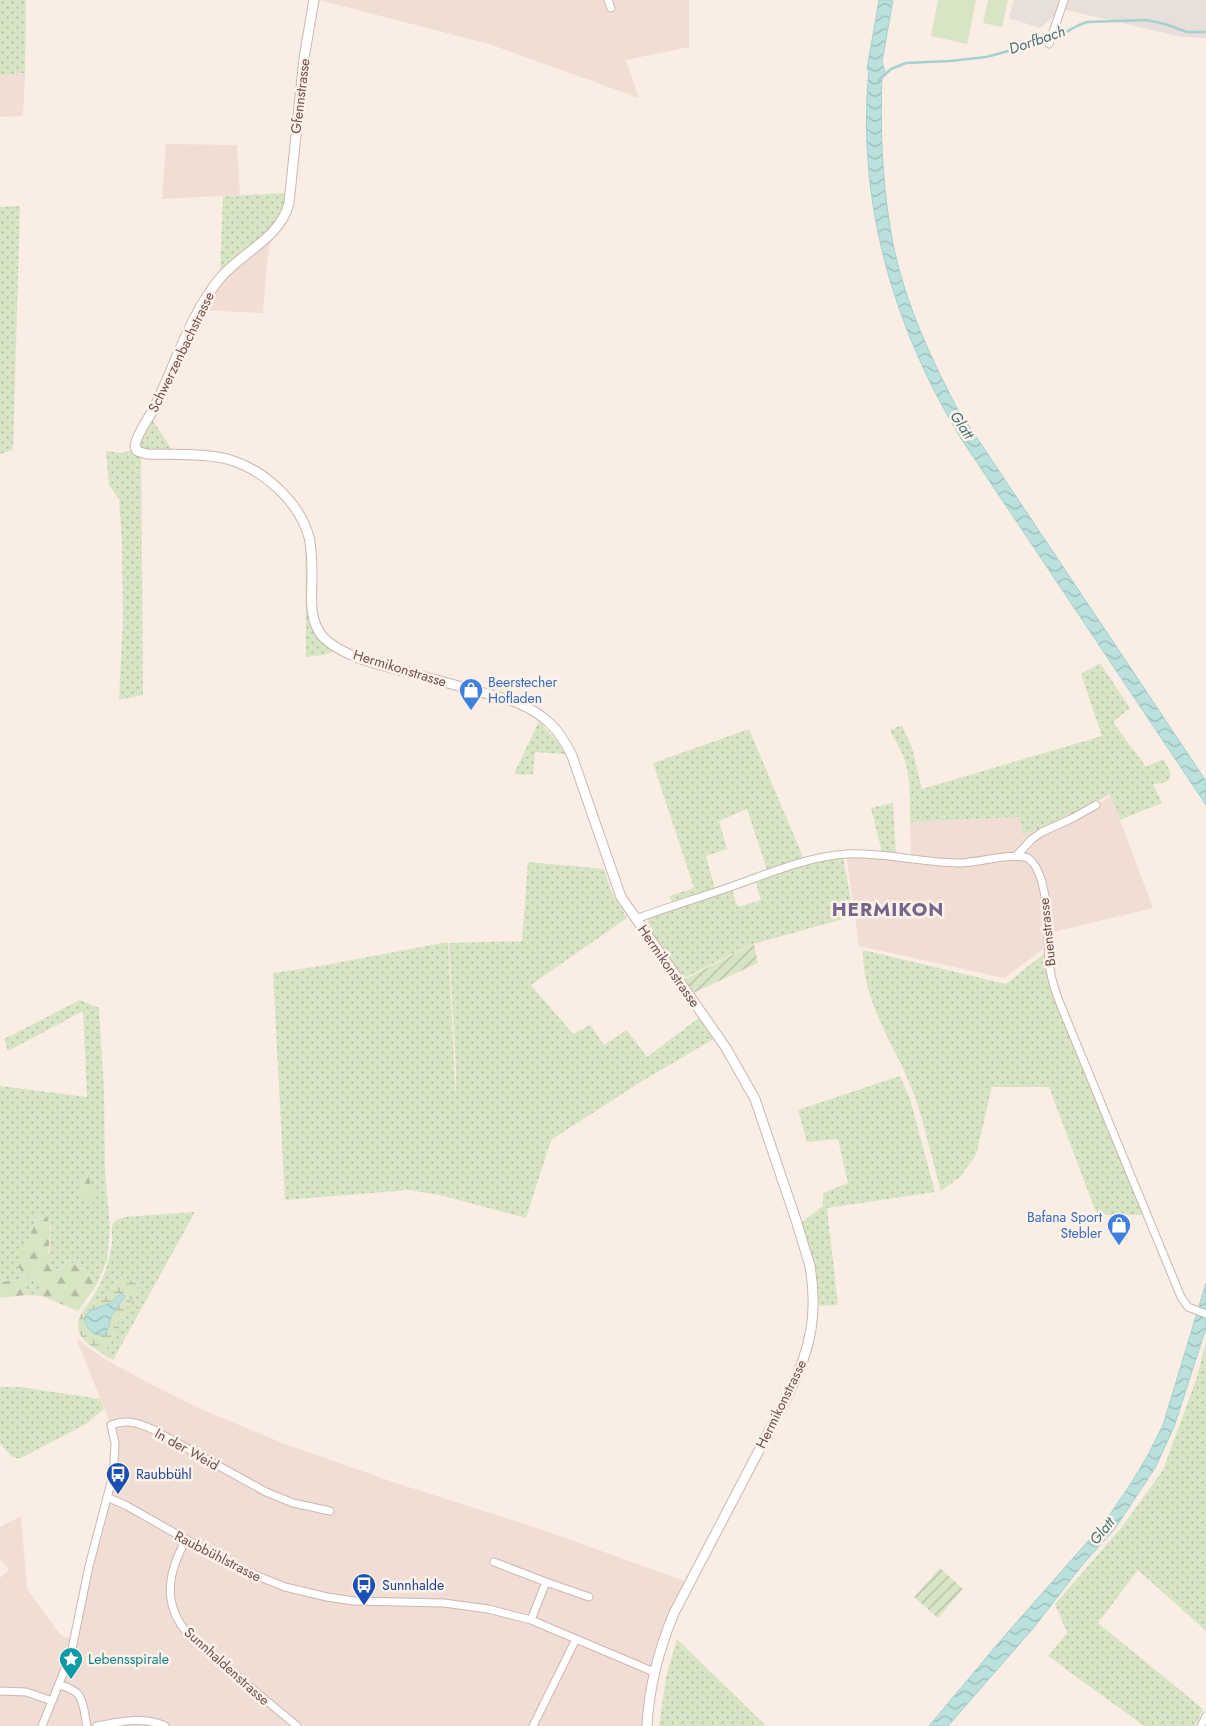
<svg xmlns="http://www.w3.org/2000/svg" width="1206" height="1726" font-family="Jost,sans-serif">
<defs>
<pattern id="grass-dots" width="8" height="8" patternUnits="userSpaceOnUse" patternTransform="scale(1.25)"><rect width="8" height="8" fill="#d8e5c5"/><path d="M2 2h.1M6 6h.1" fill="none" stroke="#b3bca2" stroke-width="1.8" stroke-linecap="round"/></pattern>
<pattern id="forest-firs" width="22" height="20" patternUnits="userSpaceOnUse" patternTransform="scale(1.25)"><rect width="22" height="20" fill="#d8e5c5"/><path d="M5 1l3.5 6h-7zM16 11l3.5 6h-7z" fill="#b3bca2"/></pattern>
<pattern id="wetland-marsh" width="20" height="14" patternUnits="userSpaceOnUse" patternTransform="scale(1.25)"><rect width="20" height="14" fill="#d8e5c5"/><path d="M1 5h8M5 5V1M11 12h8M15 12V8" fill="none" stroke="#b3bca2"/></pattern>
<pattern id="garden-furrows" width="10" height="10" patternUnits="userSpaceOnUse" patternTransform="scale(1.25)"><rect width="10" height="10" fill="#d8e5c5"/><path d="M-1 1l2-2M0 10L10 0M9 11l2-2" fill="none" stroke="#b3bca2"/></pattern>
<pattern id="water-waves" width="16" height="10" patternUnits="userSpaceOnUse" patternTransform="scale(1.25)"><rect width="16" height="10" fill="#bbe1df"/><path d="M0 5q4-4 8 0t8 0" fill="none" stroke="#9cb9b7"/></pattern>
</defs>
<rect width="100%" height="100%" fill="#f9ede4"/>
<path fill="#f0ded4" d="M319 0H689V47L626 60 639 98 489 44Z
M25 73 23 116 0 117V75Z
M166 144 237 145 240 195 162 199Z
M272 233 267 263 263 313 200 310 214 287Z
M1111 796 1153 908 1049 933 1048 946 1004 978 859 946 846 854 911 859 910 822 1019 816 1025 835 1073 819Z
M76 1338 103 1358 139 1378 203 1410 285 1444 396 1483 540 1529 682 1580 688 1584 666 1631 647 1726H0V1578L9 1570 0 1559V1527L21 1516 27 1589 59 1633 64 1637 74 1638 114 1463 111 1425Z"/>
<path fill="#e8dfdb" d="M1014 0H1206V38L1182 37 1062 9 1040 28 1009 18Z"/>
<path fill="url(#grass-dots)" d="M0 0H26L25 73 0 75Z
M290 193 286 214 220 278 223 196Z
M20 206 13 450 0 454V207Z
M150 416 176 456 141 453 143 695 119 700 123 619 122 544 119 499 109 485 106 451 122 453 135 449Z
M305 524 315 622 341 649 323 655 306 657Z
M1100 663 1130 708 1113 722 1146 767 1163 759C1174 775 1175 783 1153 784L1162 803 1120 820 1110 794 1072 817 1024 835 1019 817 910 822C910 801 911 778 904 758 901 749 894 739 890 730L902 725 912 748 922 789 1102 736 1081 674Z
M539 721 558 742 565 754 535 752 533 775 514 774Z
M749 729 803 857 767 870 747 809 719 821 727 849 706 856 715 889 672 903 669 896 694 888 653 763Z
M893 803 896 854 882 852 871 808Z
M843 857 854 916 753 944 682 979 646 926 649 918 732 890 738 907 761 900 755 881 816 861Z
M528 862 604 869 611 891 627 918 531 985 573 1034 590 1025 604 1045 627 1030 647 1057 700 1017 715 1038 639 1083 551 1140 526 1218 440 1195 409 1190 285 1200 273 973 320 966 448 942 456 1098V1071L449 943 522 941Z
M863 950 1006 984 1045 953 1049 984 1143 1215H1097L1049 1087H992L976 1155 960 1177 941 1191C932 1159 925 1125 914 1094 896 1047 862 1003 863 950Z
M80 1000 99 1008 104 1093 105 1169 110 1227 107 1260 97 1284 85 1271 68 1260 59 1271 48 1265 51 1227 38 1215 28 1241 19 1250 23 1274 18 1280 0 1282V1086L87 1097 83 1011 8 1051 4 1039Z
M900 1076 910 1099 935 1192 827 1208 838 1305 819 1306 815 1272 801 1223 823 1206V1193L848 1183 838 1139 807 1142 798 1110Z
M195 1212 113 1360 103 1354 139 1285 121 1275C113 1286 106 1302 90 1301 102 1284 110 1262 112 1242 113 1237 111 1231 112 1226 114 1220 119 1219 124 1217Z
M33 1275C41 1281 44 1286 42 1296L25 1295 27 1278Z
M1206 1342V1631L1138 1570 1098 1623 1203 1709 1195 1726H1144L1048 1656 1067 1633 1055 1604 1122 1527 1163 1470 1196 1380Z
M0 1387H20L100 1399 104 1409 86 1424 19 1459 11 1456 0 1443Z
M677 1639 766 1726H659L666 1677Z"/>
<path fill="url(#forest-firs)" d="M82 1175H88L94 1196 92 1204 83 1199 80 1189Z
M44 1214C54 1225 49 1239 48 1253L52 1255 48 1265 59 1271 68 1260 85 1271 97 1284 78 1311 42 1296C44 1286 41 1281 33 1275L27 1278 25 1295 0 1298V1282L18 1280 23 1274 18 1266 19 1250 28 1241 38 1215Z"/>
<path fill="url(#wetland-marsh)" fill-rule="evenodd" d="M121 1275 139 1285 103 1354C77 1338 69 1327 90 1301 106 1301 113 1286 121 1275ZM125 1296 111 1316 109 1327 105 1334 92 1310 111 1303Z"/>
<path fill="#d8e5c5" d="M938 0H976L967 44 931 36Z
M988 0H1008L1002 27 983 23Z"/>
<path fill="url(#garden-furrows)" d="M754 944 758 963 693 993 683 980Z
M940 1568 963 1589 938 1618 914 1597Z"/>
<path fill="url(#water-waves)" stroke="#a3d1cf" d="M879 0H893L882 62 885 72 882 76C880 127 882 177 890 227 900 291 927 351 957 408L1202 775 1206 781V805L962 440C894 329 856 201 869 70L867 69Z
M1206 1283V1328L1174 1427 1155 1468 1114 1530 1083 1564 1035 1626 948 1726H929L1001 1640 1104 1523 1132 1482 1148 1455 1163 1425Z
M121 1293 125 1296 111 1316 109 1327 105 1334C94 1337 90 1332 85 1322L86 1315 92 1310 111 1303Z"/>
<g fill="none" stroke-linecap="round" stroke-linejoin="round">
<path stroke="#a3d1cf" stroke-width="2.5" d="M879 80 891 69 906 63 950 61 986 57 1023 47 1046 36 1066 32 1079 25 1087 22 1146 20 1165 24 1187 32H1206"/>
<g stroke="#ccb6af" stroke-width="9">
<path id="minor" d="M608 0 611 8
M1049 44 1064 0
M1016 856 1032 839 1042 832 1073 818 1096 805
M636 919C667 907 699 898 730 887 768 874 805 857 846 854 884 852 922 863 960 863 979 863 1011 852 1028 858 1052 876 1046 941 1050 969 1052 982 1056 994 1061 1006L1181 1297 1188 1307 1206 1314
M107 1497 127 1506 233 1566 285 1587 327 1597 354 1601 444 1603 488 1609 531 1620 654 1672
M186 1540C165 1577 162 1611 196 1642L297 1726
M494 1562 546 1582
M531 1620 546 1582 589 1597
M59 1685C85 1691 82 1702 87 1726
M0 1691 26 1692 52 1701
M42 1726 71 1654 89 1566 112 1479 114 1463 115 1443 111 1425C127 1419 139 1423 154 1430L266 1492 293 1503 330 1511
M97 1726C119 1722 144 1716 165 1726
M533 1726 576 1639
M1201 1726 1206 1716"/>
</g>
<g stroke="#ccb6af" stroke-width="11">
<path id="tertiary" d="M314 0 304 58 289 203C281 237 243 252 221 277 190 314 176 363 155 406 149 419 137 432 135 446L137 451 147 454C173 455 202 453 227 459 263 469 299 501 309 537 312 550 312 562 312 575 312 595 308 620 323 637 343 658 386 666 414 674 448 683 482 692 516 702 545 715 559 728 572 756L621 897 726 1048 755 1099 796 1220 810 1266C818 1313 811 1348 790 1391L674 1613C659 1649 649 1686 647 1726"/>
</g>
<use href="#minor" stroke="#fff" stroke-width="7"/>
<use href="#tertiary" stroke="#fff" stroke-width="9"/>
</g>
<defs>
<g id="shop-pin" transform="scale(1.25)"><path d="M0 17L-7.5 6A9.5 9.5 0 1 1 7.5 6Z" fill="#3f7fe0" stroke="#fdf2ea"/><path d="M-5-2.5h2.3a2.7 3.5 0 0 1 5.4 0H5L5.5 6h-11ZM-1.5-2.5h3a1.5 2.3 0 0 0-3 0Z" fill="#fff"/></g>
<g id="bus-pin" transform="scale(1.25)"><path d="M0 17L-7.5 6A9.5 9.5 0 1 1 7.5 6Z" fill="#1a4fb4" stroke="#fdf2ea"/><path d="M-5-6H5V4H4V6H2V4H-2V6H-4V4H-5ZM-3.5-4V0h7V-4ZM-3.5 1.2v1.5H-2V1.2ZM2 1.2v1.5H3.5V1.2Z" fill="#fff"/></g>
<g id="sight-pin" transform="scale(1.25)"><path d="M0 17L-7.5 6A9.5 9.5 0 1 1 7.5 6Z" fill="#0f9aa8" stroke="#fdf2ea"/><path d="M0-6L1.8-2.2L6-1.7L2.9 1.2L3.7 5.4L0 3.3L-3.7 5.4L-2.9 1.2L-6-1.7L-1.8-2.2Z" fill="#fff"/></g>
</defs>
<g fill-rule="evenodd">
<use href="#shop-pin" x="471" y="690"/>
<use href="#shop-pin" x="1119" y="1225"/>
<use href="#bus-pin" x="118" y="1474"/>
<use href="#bus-pin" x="364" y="1585"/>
<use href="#sight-pin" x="71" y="1659"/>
</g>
<g text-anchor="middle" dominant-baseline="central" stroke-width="5" stroke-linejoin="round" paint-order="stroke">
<g font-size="14" fill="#6f524d" stroke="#fdf2ea">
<text transform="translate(300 96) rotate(-83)">Gfennstrasse</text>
<text transform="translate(181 352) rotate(-64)">Schwerzenbachstrasse</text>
<text transform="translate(400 668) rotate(17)">Hermikonstrasse</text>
<text transform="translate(1047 932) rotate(-96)">Buenstrasse</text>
<text transform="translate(669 966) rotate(55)">Hermikonstrasse</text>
<text transform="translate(781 1404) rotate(-64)">Hermikonstrasse</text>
<text transform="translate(187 1449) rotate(29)">In der Weid</text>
<text transform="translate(218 1556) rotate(27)">Raubbühlstrasse</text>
<text transform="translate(227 1666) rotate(42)">Sunnhaldenstrasse</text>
</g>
<g font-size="14" fill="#366cbe" stroke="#fdf2ea" text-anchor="start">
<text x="488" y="682">Beerstecher<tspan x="488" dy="16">Hofladen</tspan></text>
<text x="1102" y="1217" text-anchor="end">Bafana Sport<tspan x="1102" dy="16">Stebler</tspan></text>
</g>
<g font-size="14" fill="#164399" stroke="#fdf2ea" text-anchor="start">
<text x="136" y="1474">Raubbühl</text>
<text x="382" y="1585">Sunnhalde</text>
</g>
<g font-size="14" fill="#0d838f" stroke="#fdf2ea" text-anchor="start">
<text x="88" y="1659">Lebensspirale</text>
</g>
<g font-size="15" font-style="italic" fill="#427372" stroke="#fdf2ea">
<text transform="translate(1037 40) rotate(-19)">Dorfbach</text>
<text transform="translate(962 425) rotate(56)">Glatt</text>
<text transform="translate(1102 1531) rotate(-51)">Glatt</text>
</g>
<g font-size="19" font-weight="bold" letter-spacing="1" fill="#77658c" stroke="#fdf2ea">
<text x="888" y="909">HERMIKON</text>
</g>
</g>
</svg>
